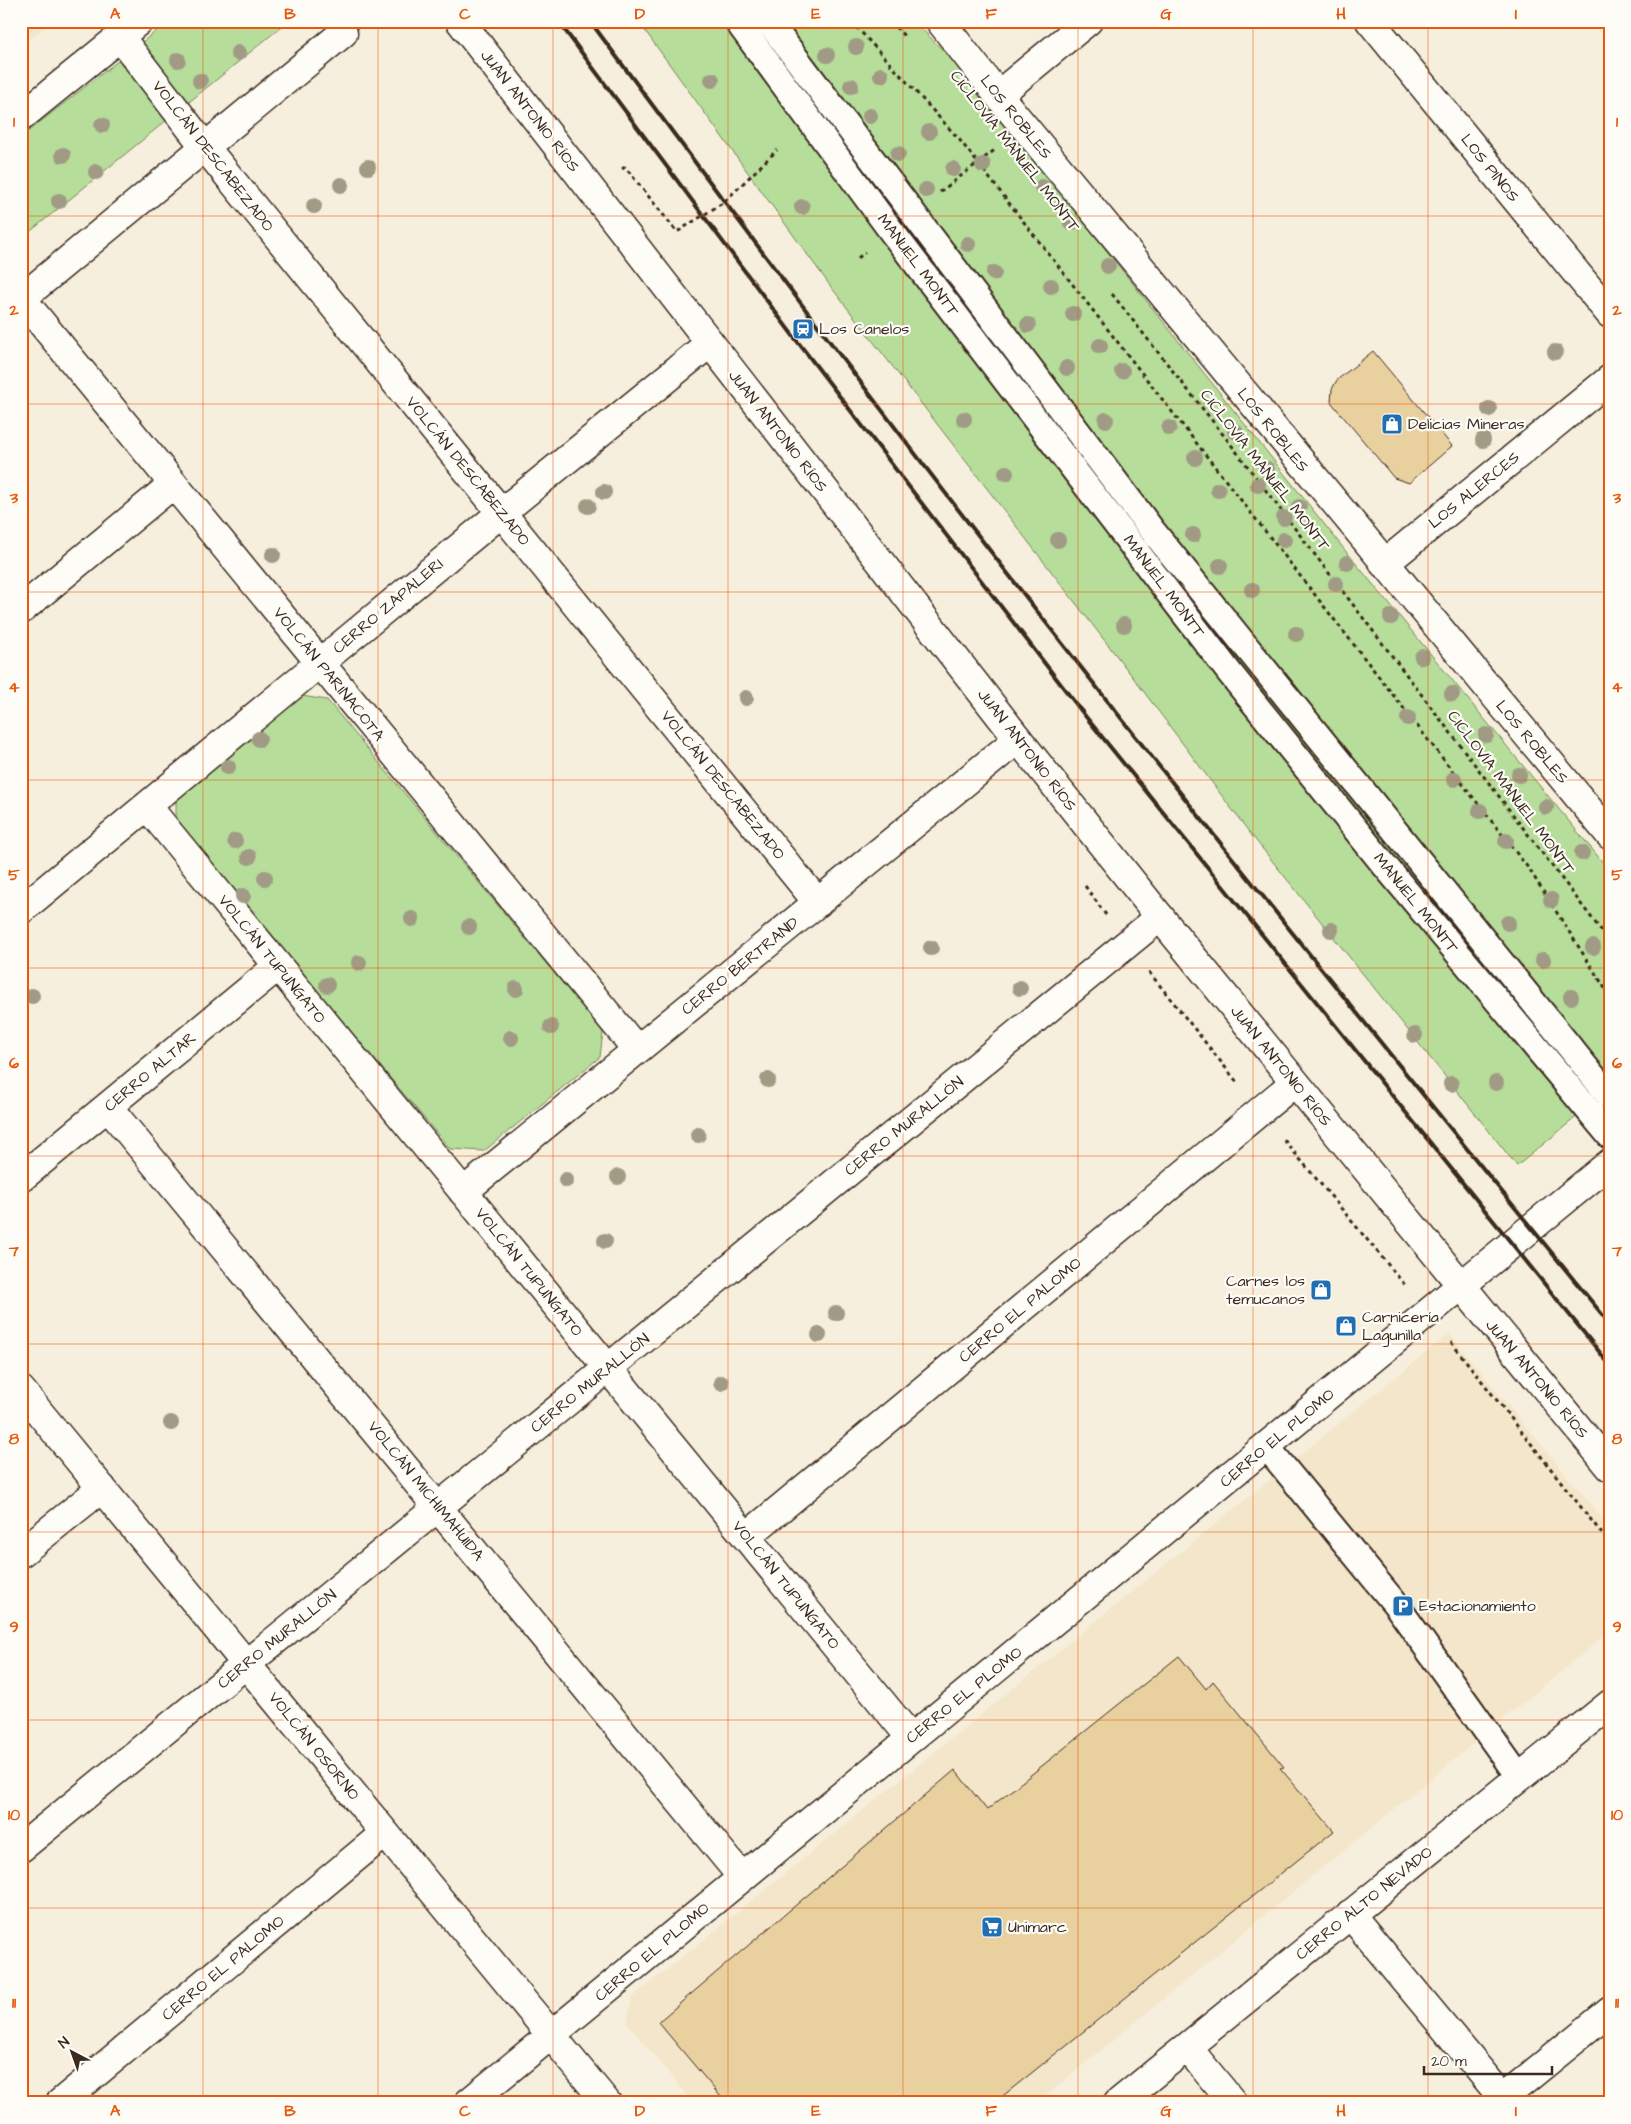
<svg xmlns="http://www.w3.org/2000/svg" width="1631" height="2124" font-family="'Architects Daughter',sans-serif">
<rect width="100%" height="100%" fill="#f7efdd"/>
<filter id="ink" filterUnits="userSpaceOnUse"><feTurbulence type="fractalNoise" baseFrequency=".02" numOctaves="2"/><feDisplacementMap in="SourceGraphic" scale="10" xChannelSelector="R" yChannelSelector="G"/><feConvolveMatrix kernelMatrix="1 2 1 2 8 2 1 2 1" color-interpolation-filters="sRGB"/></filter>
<g filter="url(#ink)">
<path fill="#f3e6ca" d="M21 21H52L21 46Z
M1449 1334 1610 1527V1631L1037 2103H693L627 2022 632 1998Z"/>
<path fill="#b6dd9a" stroke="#78845c" d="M169 21H285L286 23 21 239V137Z
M638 21H914L966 74 1348 554 1610 871V1089L1517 1166 1249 832 1129 672 831 287Z
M302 696 327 700 603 1032 600 1057 484 1151 450 1149 176 823V800Z"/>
<path fill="#e9d09f" stroke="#3b2a1e" d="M1373 351 1452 446 1409 483 1394 478 1331 402 1332 389 1337 380Z
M1179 1656 1206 1689 1213 1681 1284 1767 1280 1768 1334 1831 994 2103H726L658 2022 955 1770 987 1810Z"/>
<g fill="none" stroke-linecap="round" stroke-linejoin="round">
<g stroke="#3b2a1e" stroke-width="29">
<path id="service" d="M737 21 892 232 1229 672 1381 861 1610 1136
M768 21 1152 530 1610 1097
M1267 1447 1397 1606 1519 1777"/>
</g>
<g stroke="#3b2a1e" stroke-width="31">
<path id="minor" d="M1370 21 1610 314
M120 37 204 146 818 903
M998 95 1088 21
M21 117 139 21
M21 299 343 33
M22 299 637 1050
M1384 564 1610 379
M21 610 173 484
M147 806 911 1738
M21 910 501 513 710 343
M108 1107 742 1877
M21 1178 278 966
M463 1192 1018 739
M21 1390 551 2035 468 2103
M746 1537 1294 1083
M21 1553 102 1488
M21 1848 1160 917
M1350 1914 1507 2103
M1187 2047 1233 2103
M1503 2098 1610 2011
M60 2103 385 1833
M1118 2103 1610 1704"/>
</g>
<g stroke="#3b2a1e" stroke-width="31">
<path id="tertiary" d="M607 2103 551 2035 1610 1163"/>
</g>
<g stroke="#3b2a1e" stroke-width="31">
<path id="primary" d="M460 21 1018 739 1160 917 1610 1467
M940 21 998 95 1610 835"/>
</g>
<path stroke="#3b2a1e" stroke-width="3" stroke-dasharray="4 4" stroke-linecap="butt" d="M851 21 958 138 977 162 1529 869 1610 996
M890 21 906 38
M622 169 625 167 677 232 724 202 777 150
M940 192 996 149
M858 258 865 252
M1112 294 1229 442 1610 942
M1085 886 1106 915
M1149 972 1237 1082
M1284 1140 1405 1285
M1451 1342 1610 1544"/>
<use href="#service" stroke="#fdfcf7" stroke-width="25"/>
<use href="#minor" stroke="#fdfcf7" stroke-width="28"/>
<use href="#tertiary" stroke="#fdfcf7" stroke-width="28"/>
<use href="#primary" stroke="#fdfcf7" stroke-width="28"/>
<path stroke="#3b2a1e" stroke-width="4" d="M558 21 794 337 1086 717 1610 1365
M590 21C719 195 848 368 981 539 1186 804 1397 1064 1610 1324"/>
</g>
<g fill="#a19b85">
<circle cx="856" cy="47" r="8"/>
<circle cx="238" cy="53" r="8"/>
<circle cx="827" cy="55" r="8"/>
<circle cx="178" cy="60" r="8"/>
<circle cx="881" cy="75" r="8"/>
<circle cx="712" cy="80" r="8"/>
<circle cx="200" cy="81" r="8"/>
<circle cx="851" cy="86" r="8"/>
<circle cx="870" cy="116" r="8"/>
<circle cx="102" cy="125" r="8"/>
<circle cx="929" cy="132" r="8"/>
<circle cx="898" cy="154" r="8"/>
<circle cx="63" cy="155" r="8"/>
<circle cx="983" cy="165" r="8"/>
<circle cx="368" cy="167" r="8"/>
<circle cx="953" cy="169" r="8"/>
<circle cx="96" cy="172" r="8"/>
<circle cx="341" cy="185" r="8"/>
<circle cx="1042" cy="187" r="8"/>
<circle cx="926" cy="190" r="8"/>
<circle cx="59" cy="201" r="8"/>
<circle cx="314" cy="206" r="8"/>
<circle cx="802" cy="207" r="8"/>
<circle cx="1071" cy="223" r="8"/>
<circle cx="968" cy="244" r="8"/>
<circle cx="1108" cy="266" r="8"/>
<circle cx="994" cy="273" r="8"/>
<circle cx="1051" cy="286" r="8"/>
<circle cx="1073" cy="314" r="8"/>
<circle cx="1028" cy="325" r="8"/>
<circle cx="1100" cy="346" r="8"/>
<circle cx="1555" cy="352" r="8"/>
<circle cx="1067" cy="368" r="8"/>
<circle cx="1122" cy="371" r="8"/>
<circle cx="1489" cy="409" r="8"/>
<circle cx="964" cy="419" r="8"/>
<circle cx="1106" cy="420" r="8"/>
<circle cx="1169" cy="428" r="8"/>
<circle cx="1235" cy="431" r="8"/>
<circle cx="1483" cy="440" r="8"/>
<circle cx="1195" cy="458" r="8"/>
<circle cx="1267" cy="469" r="8"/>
<circle cx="1006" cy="473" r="8"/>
<circle cx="1258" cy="485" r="8"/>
<circle cx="1218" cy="490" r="8"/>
<circle cx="604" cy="492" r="8"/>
<circle cx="588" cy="506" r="8"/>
<circle cx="1299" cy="507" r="8"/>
<circle cx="1284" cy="518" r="8"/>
<circle cx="1193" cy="535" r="8"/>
<circle cx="1058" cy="540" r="8"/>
<circle cx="1284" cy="540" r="8"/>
<circle cx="273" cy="555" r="8"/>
<circle cx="1347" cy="563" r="8"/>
<circle cx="1220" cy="566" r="8"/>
<circle cx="1336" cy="584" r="8"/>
<circle cx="1252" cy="590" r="8"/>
<circle cx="1391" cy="617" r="8"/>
<circle cx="1124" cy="625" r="8"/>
<circle cx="1296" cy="634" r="8"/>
<circle cx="1422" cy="657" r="8"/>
<circle cx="1452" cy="694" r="8"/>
<circle cx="746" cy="698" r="8"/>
<circle cx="1408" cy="718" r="8"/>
<circle cx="1486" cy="735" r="8"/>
<circle cx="259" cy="739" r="8"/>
<circle cx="228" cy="767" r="8"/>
<circle cx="1519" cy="775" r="8"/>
<circle cx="1454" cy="779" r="8"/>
<circle cx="1546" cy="807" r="8"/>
<circle cx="1480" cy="811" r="8"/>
<circle cx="235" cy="841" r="8"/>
<circle cx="1506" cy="841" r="8"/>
<circle cx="1582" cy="853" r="8"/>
<circle cx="249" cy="857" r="8"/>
<circle cx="265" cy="878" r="8"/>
<circle cx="243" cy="896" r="8"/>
<circle cx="1551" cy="900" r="8"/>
<circle cx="412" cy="919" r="8"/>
<circle cx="1508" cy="923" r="8"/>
<circle cx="469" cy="927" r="8"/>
<circle cx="1331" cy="930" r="8"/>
<circle cx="1593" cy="947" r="8"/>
<circle cx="931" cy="948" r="8"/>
<circle cx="1543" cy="960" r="8"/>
<circle cx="359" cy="963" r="8"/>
<circle cx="327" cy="985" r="8"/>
<circle cx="1020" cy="988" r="8"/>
<circle cx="516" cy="989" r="8"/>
<circle cx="32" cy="996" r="8"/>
<circle cx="1571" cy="997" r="8"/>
<circle cx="551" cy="1027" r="8"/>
<circle cx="1415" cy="1035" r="8"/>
<circle cx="511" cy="1038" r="8"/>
<circle cx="768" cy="1080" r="8"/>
<circle cx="1496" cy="1083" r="8"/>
<circle cx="1451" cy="1084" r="8"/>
<circle cx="698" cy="1135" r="8"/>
<circle cx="618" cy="1177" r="8"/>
<circle cx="566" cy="1180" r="8"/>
<circle cx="605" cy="1241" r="8"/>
<circle cx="836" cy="1313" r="8"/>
<circle cx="819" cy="1335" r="8"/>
<circle cx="721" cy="1383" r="8"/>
<circle cx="171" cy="1423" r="8"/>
</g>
</g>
<path fill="none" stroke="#e8590c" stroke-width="1" stroke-opacity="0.55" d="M203 21V2103M378 21V2103M553 21V2103M728 21V2103M903 21V2103M1078 21V2103M1253 21V2103M1428 21V2103M21 216H1610M21 404H1610M21 592H1610M21 780H1610M21 968H1610M21 1156H1610M21 1344H1610M21 1532H1610M21 1720H1610M21 1908H1610"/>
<defs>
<g id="station-square" transform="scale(1.125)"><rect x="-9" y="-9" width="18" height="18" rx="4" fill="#1f6fb2" stroke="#fdfcf7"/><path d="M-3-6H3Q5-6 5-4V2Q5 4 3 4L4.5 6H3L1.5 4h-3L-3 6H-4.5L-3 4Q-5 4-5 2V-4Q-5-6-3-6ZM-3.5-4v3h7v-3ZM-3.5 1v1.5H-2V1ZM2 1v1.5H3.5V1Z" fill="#fff"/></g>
<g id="shop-square" transform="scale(1.125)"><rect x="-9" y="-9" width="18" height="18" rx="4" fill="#1f6fb2" stroke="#fdfcf7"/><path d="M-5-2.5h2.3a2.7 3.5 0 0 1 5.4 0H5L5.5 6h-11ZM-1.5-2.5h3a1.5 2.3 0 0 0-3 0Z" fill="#fff"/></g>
<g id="parking-square" transform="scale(1.125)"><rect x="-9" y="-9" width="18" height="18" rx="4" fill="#1f6fb2" stroke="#fdfcf7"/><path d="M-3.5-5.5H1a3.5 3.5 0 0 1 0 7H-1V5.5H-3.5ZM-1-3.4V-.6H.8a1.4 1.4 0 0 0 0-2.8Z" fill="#fff"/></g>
<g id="supermarket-square" transform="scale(1.125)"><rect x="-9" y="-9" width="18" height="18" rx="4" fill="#1f6fb2" stroke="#fdfcf7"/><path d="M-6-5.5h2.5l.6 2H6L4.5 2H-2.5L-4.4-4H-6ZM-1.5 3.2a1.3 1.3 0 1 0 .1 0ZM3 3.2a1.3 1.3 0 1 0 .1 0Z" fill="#fff"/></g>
</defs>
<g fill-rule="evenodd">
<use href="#station-square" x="803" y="329"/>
<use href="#shop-square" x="1392" y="424"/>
<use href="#shop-square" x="1321" y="1290"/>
<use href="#shop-square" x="1346" y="1326"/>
<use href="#parking-square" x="1403" y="1606"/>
<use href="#supermarket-square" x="992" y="1927"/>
</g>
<g text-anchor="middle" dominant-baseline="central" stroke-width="4.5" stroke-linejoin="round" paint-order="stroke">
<g font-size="16" fill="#3b2a1e" stroke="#fdfcf7">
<text transform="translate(530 111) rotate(52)">JUAN ANTONIO RÍOS</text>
<text transform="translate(1016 117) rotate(51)">LOS ROBLES</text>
<text transform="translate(1015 151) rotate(52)">CICLOVÍA MANUEL MONTT</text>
<text transform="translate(213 156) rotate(52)">VOLCÁN DESCABEZADO</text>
<text transform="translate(1490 168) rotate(51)">LOS PINOS</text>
<text transform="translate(918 265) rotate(53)">MANUEL MONTT</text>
<text transform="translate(1273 430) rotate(51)">LOS ROBLES</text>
<text transform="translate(778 431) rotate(52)">JUAN ANTONIO RÍOS</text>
<text transform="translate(1265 470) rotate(52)">CICLOVÍA MANUEL MONTT</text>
<text transform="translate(468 471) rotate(51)">VOLCÁN DESCABEZADO</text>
<text transform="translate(1474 490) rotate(-39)">LOS ALERCES</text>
<text transform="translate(1164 586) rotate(53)">MANUEL MONTT</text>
<text transform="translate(388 606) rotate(-40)">CERRO ZAPALERI</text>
<text transform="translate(329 674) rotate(51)">VOLCÁN PARINACOTA</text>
<text transform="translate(1532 742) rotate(50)">LOS ROBLES</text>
<text transform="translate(1027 750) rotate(52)">JUAN ANTONIO RÍOS</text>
<text transform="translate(723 785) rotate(51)">VOLCÁN DESCABEZADO</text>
<text transform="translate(1511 792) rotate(53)">CICLOVÍA MANUEL MONTT</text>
<text transform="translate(1416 903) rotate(51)">MANUEL MONTT</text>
<text transform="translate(272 959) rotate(51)">VOLCÁN TUPUNGATO</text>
<text transform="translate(740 966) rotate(-39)">CERRO BERTRAND</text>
<text transform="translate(1281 1066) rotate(51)">JUAN ANTONIO RÍOS</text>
<text transform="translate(150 1072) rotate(-40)">CERRO ALTAR</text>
<text transform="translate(904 1126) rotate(-39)">CERRO MURALLÓN</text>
<text transform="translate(529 1272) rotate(51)">VOLCÁN TUPUNGATO</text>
<text transform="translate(1020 1310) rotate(-40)">CERRO EL PALOMO</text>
<text transform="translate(1537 1379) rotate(50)">JUAN ANTONIO RÍOS</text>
<text transform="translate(590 1383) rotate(-39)">CERRO MURALLÓN</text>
<text transform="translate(1277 1438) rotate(-40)">CERRO EL PLOMO</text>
<text transform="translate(426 1491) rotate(51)">VOLCÁN MICHIMAHUIDA</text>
<text transform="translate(786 1585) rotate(51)">VOLCÁN TUPUNGATO</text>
<text transform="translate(277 1639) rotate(-39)">CERRO MURALLÓN</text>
<text transform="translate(964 1695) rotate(-39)">CERRO EL PLOMO</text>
<text transform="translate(314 1746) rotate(51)">VOLCÁN OSORNO</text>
<text transform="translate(1364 1903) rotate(-39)">CERRO ALTO NEVADO</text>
<text transform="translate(652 1952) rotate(-40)">CERRO EL PLOMO</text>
<text transform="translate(223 1968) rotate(-40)">CERRO EL PALOMO</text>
</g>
<g font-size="16" fill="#3b2a1e" stroke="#fdfcf7" text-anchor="start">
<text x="819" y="329">Los Canelos</text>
<text x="1408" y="424">Delicias Mineras</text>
<text x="1305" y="1281" text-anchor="end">Carnes los<tspan x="1305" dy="18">temucanos</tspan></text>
<text x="1362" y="1317">Carnicería<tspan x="1362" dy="18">Lagunilla</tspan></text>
<text x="1419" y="1606">Estacionamiento</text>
<text x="1008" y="1927">Unimarc</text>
</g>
</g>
<rect width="1631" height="2124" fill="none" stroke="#fdfcf7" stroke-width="55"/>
<g transform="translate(72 2052) rotate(319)" stroke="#fdfcf7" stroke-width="4" paint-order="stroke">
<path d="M0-4L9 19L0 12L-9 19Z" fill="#3b2a1e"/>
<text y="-8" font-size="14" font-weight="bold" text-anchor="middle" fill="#3b2a1e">N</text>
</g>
<path d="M1424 2066v8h128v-8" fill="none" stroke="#3b2a1e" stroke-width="2.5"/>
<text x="1431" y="2066" font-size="15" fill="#3b2a1e" stroke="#fdfcf7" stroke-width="4" paint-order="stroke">20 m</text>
<rect x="28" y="28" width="1576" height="2068" fill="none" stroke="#e8590c" stroke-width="2"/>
<g font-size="16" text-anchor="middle" font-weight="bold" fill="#e8590c">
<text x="115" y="19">A</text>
<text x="290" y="19">B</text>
<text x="465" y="19">C</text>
<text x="640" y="19">D</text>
<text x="816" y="19">E</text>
<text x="991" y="19">F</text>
<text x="1166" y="19">G</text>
<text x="1341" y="19">H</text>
<text x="1516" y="19">I</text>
<text x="14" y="127">1</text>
<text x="1617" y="127">1</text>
<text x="14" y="315">2</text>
<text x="1617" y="315">2</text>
<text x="14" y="503">3</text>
<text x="1617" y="503">3</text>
<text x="14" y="692">4</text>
<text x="1617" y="692">4</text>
<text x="14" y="880">5</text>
<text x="1617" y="880">5</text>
<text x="14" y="1068">6</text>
<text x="1617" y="1068">6</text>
<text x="14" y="1256">7</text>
<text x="1617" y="1256">7</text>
<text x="14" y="1444">8</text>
<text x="1617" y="1444">8</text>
<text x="14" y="1632">9</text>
<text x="1617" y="1632">9</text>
<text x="14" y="1820">10</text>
<text x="1617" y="1820">10</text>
<text x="14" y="2008">11</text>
<text x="1617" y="2008">11</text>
<text x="115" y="2116">A</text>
<text x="290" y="2116">B</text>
<text x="465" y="2116">C</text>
<text x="640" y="2116">D</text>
<text x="816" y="2116">E</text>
<text x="991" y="2116">F</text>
<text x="1166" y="2116">G</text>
<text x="1341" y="2116">H</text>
<text x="1516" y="2116">I</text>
</g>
</svg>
